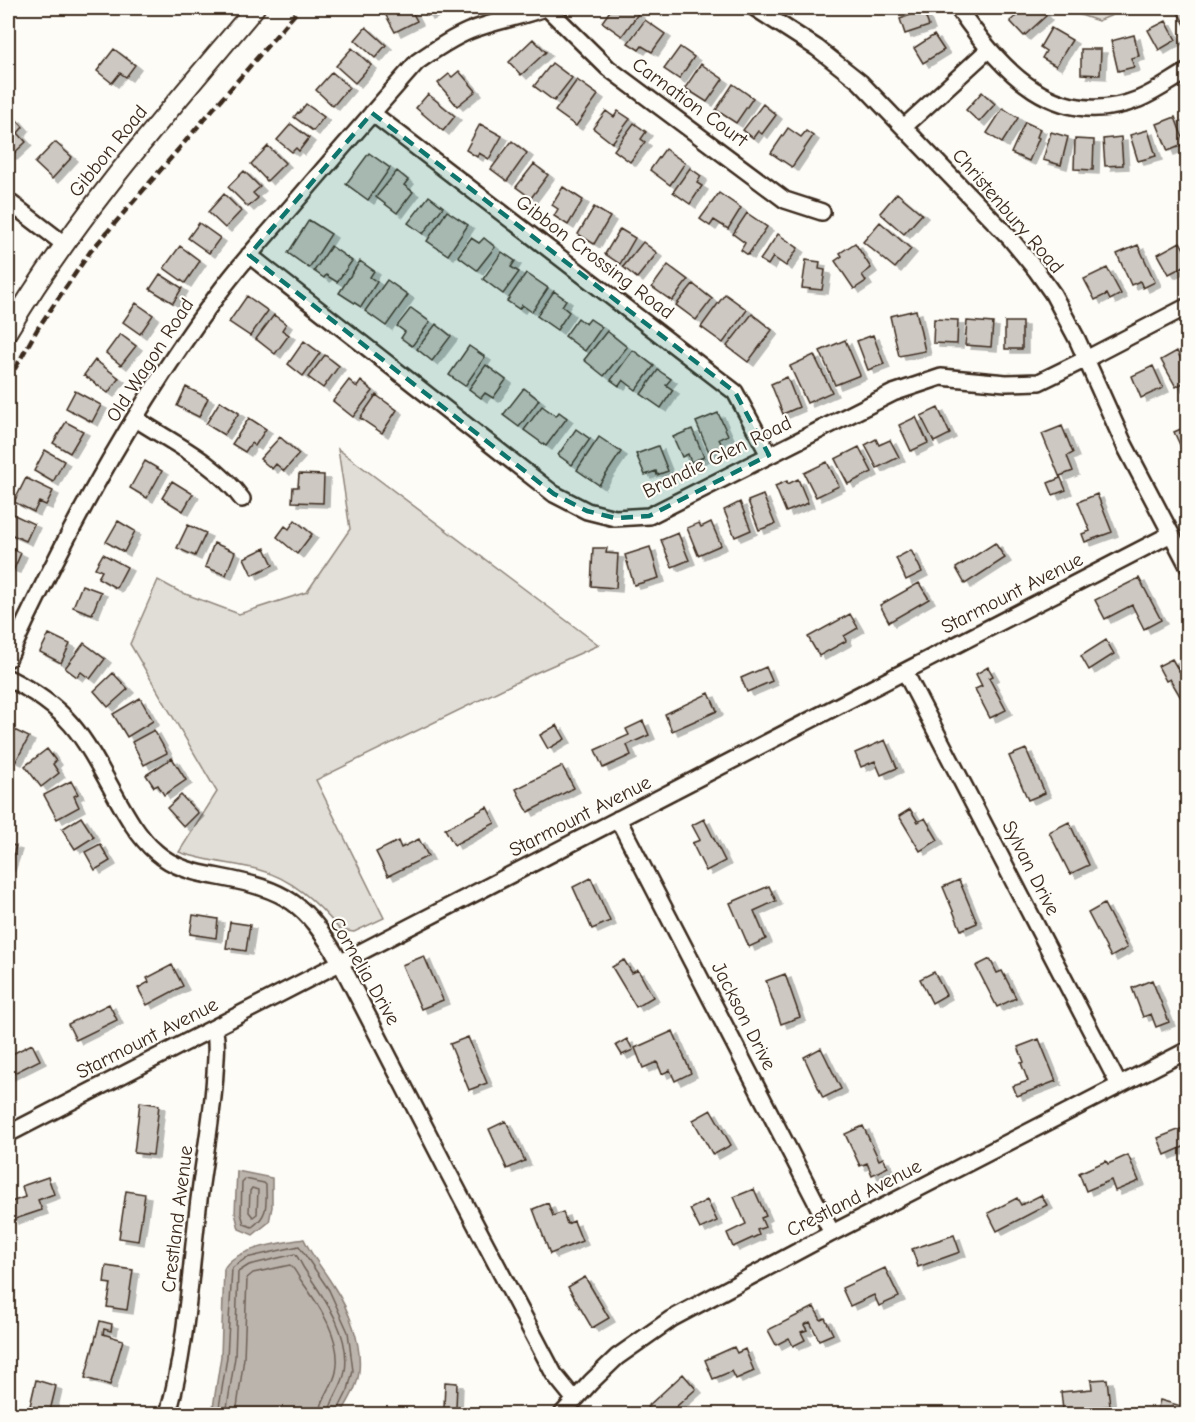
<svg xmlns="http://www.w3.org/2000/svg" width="1195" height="1422" font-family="'Comic Neue',sans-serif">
<defs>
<filter id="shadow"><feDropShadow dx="6" dy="4" stdDeviation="0" flood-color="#0004"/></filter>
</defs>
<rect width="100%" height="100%" fill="#fdfcf7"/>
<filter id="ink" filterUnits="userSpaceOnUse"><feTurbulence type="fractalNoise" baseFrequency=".0167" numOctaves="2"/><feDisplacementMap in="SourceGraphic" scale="12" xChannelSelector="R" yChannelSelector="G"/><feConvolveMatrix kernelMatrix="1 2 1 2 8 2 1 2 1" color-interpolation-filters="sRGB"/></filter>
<g filter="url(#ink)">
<path fill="#e1ded7" stroke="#8e847a" stroke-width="1.5" d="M1065 8H1130L1098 21 1063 9Z
M338 449 599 645 533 674 316 780 384 918 354 932 340 930C317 902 292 878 256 869 230 863 204 861 179 852L217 792 130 644 158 580 180 592 239 614 307 592 350 529Z"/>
<path fill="#bbb4ad" stroke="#887d74" stroke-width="1.5" d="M237 1171 272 1178V1207L269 1222 253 1235 239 1229 235 1213Z
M304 1239C312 1257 324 1270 334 1287 349 1310 362 1343 359 1371 358 1387 348 1401 341 1414H212L221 1356 224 1269C234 1248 282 1243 304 1239Z"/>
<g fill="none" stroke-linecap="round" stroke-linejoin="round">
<path stroke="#6e6157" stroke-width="1.5" d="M245 1179 264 1183 266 1185C266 1204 269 1215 252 1227L244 1224 241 1213 242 1182Z
M252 1188 258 1190 257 1214 253 1217 249 1212 250 1191Z
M218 1414 227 1357 232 1268 246 1258 299 1246 329 1290 348 1332 353 1371 348 1390 336 1414
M226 1414 235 1357 238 1272 249 1265 295 1254C299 1258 301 1264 305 1270 324 1298 351 1334 345 1371 343 1387 330 1399 329 1414
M236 1414 244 1358 247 1278 253 1273 290 1265C294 1268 297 1274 300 1279 318 1303 343 1340 336 1372 333 1387 320 1399 320 1414"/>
</g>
<path fill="#cdc8c2" stroke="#3b2a1e" stroke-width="1.5" filter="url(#shadow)" d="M388 8H410L417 21 395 32 383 10Z
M423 8H440V9L427 16Z
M612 8H629L638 14 622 36 602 22Z
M1026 8H1039L1046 16 1024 36 1010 21Z
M1179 8H1188V30L1176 9Z
M923 10 929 26 905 34 900 19Z
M645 20 665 34 652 52 642 46 639 50 628 43Z
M1166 21 1176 40 1159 50 1148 30Z
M366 27 386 45 375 58 355 40Z
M1051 28 1072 40 1056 66 1042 58 1046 51 1040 47Z
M934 35 944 50 923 63 914 48Z
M1134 35 1139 56 1131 58 1134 67 1118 71 1111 41Z
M533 39 546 52 521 75 509 62Z
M680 47 694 57 679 79 664 69Z
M352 48 371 65 355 83 336 66Z
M114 49 135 65 126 77 120 73 112 83 97 71Z
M1081 49H1101L1100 75 1081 74Z
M552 63 572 78 554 101 534 86Z
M701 64 723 79 707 102 685 88Z
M459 71 476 91 457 106 438 83 449 74 452 77Z
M332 72 349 87 333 106 316 90Z
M577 80 598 95 576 126 555 111Z
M733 84 753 98 736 123 716 110Z
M982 92 995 104 979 122 966 110Z
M428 94 455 116 443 131 416 108Z
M306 104 324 117 313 131 294 117 298 112 299 113Z
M763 104 776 115 762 134 758 131 753 138 743 130Z
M1003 108 1018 118 1002 143 987 133Z
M606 111 614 117 618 111 630 119 612 143 593 128Z
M1175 117 1185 144 1168 151 1157 124Z
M15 118 23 127 18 133 26 142 11 156 8 153V125Z
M1025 122 1040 129 1037 137 1039 138 1029 161 1011 153Z
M634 123 646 132 641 139 645 142 630 162 614 150Z
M291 124 309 138 299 151 296 148 292 152 277 140Z
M480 124 502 136 489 159 479 153 477 157 466 150Z
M788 128 801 137 806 131 813 136 792 167 771 153Z
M1148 130 1156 156 1138 161 1130 135Z
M1051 132 1068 137 1061 165 1043 160Z
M1121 137 1123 165 1105 166 1103 139Z
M1075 139 1094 140 1093 170 1074 169Z
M512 141 527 153 507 181 491 169Z
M55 142 72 157 52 179 35 163Z
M268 146 285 163 267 181 251 164Z
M665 149 685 163 670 185 650 170Z
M369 153 390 168 368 200 346 184Z
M534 164 548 175 531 198 516 187Z
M690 168 701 176 697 183 702 186 690 204 673 192Z
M244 171 260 187 253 193 258 198 248 207 228 187Z
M397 171 408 180 404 185 413 192 397 213 376 197Z
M563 187 583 200 568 225 554 216 558 209 552 205Z
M719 193 741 208 728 229 714 220 710 226 700 219Z
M897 193 922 214 904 234 880 213Z
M224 194 241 211 225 228 208 212Z
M429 196 443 207 423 234 408 223Z
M594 207 610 217 594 244 578 234Z
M447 211 468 225 448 255 427 241Z
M747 213 767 227 748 255 741 250 745 243 733 234Z
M309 220 331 234 309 268 288 253Z
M880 222 911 249 895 268 863 242Z
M199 223 220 238 209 253 188 238Z
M620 229 635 238 620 264 605 254Z
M778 234 798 248 786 266 773 257 768 265 760 260Z
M471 238 479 243 484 238 495 247 477 270 458 256Z
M643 242 657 253 637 278 623 267Z
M1180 242 1188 256V264L1169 274 1158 254Z
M855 243 871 268 862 275 866 281 854 289 835 261 842 256 840 253Z
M1138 245 1155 282 1143 288 1140 281 1131 285 1117 254Z
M180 246 200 261 185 283 164 268Z
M331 246 352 261 337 282 326 275 324 278 314 271Z
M502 252 515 261 511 267 519 272 503 294 483 279Z
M806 260 820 262 819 269 825 270 822 290 802 288Z
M360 261 374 271 370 277 377 282 361 307 339 293Z
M668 265 688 280 672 301 652 287Z
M1107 268 1121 294 1110 300 1107 294 1095 300 1084 279Z
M526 273 548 288 532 312 522 305 519 309 507 301Z
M160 274 182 288 173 303 150 289Z
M387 280 408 295 386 326 365 311Z
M693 284 712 299 696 320 676 305Z
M554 291 566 300 562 306 569 312 557 330 537 316Z
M725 294 747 310 723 343 701 327Z
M247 296 268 311 250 336 229 322Z
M136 303 153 315 140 334 123 322Z
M411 308 430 322 412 346 401 338 405 332 397 326Z
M916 310 925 351 899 356 890 316Z
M752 314 772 330 748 362 727 346Z
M274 315 286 324 282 330 289 335 275 354 256 339Z
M578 318 586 324 590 319 602 327 585 351 565 336Z
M934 319 958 320 957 344 933 343Z
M967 321 993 323 991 347 965 345Z
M1005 322H1022V349H1005Z
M436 324 451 336 432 361 417 349Z
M607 331 627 347 604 376 584 360Z
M120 334 136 346 121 365 106 353Z
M873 335 884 364 868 370 857 341Z
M845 340 860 375 835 385 820 351Z
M304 341 320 353 303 376 288 364Z
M469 346 485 357 465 386 449 375Z
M633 350 654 366 636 390 623 380 619 386 611 380Z
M1177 351 1182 361 1188 358V380L1176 387 1161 360Z
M325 355 339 366 323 388 308 377Z
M814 355 832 392 807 403 790 366Z
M95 360 119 378 108 393 84 375Z
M486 365 506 380 493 398 485 393 481 398 469 389Z
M1153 366 1163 388 1141 398 1132 376Z
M658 370 671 379 666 385 673 390 661 408 641 394Z
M787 377 799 407 783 414 771 384Z
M349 380 357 387 361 381 373 391 353 417 333 401Z
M186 387 208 398 199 417 177 406Z
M524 388 539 400 519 427 503 415Z
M75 391 101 405 92 422 66 408Z
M376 395 397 410 382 433 360 418Z
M220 401 239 413 224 435 206 424Z
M542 406 556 416 559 412 567 418 546 446 524 430Z
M938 408 950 434 934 442 921 416Z
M718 413 728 435 719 439 723 447 709 452 696 422Z
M916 417 928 443 911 451 899 425Z
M249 418 266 429 255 446 251 443 245 452 232 444Z
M66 422 83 431 70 453 53 443Z
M1062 426 1073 453 1067 456 1073 471 1060 476 1066 490 1053 495 1048 483 1060 478 1042 434Z
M1188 426V462L1174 432Z
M576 429 590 439 572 465 558 455Z
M692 429 704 457 691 462 688 454 682 457 673 437Z
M280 437 299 454 284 471 276 464 272 469 260 459Z
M599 437 621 452 599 485 577 470Z
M876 439 879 445 890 440 899 457 877 468 865 445Z
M658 446 668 471 657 475 656 471 645 475 636 454Z
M859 447 872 472 848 484 835 459Z
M45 450 64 461 53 482 34 471Z
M145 461 162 471 147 498 130 488Z
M827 462 839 486 816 497 804 473Z
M299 474 324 475 323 503 292 502 293 487H298Z
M26 478 53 491 46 505 39 502 34 512 14 502Z
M798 479 808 503 786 512 775 486 787 481 788 484Z
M172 481 193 494 183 511 162 498Z
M1097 494 1112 532 1085 542 1082 534 1090 531 1078 502Z
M763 495 775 524 759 530 748 501Z
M740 502 751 530 735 537 724 510Z
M8 512 34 524 26 541 8 533Z
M295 520 312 534 297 554 277 537 285 526 289 529Z
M118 521 135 531 124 552 106 542Z
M711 522 721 545 698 555 687 528 699 523 701 527Z
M188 525 206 533 195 556 177 548Z
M678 533 689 560 672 567 661 540Z
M214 543 235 552 226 575 205 567Z
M995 543 1005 558 965 584 956 568Z
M8 547 21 553 14 569 8 567Z
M650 547 659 578 634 585 625 555Z
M265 548 273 565 252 575 244 558Z
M593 548H607L606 553 618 554 616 588 591 586Z
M911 550 922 572 906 580 896 558Z
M103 554 127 567 116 588 98 578 102 571 95 568Z
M1139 578 1161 620 1144 629 1132 605 1105 619 1095 600Z
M919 583 929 599 889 622 880 605Z
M82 585 101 592 92 614 73 607Z
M850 614 858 628 844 636 846 641 819 656 808 637Z
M49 634 70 644 61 663 40 652Z
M1106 640 1114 654 1089 670 1081 656Z
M84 643 105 659 90 679 81 672 77 677 65 668Z
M1172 659 1179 671 1187 667 1188 669V701L1184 703 1170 679 1166 681 1158 666Z
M766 667 772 681 747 692 741 678Z
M988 667 993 676 989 678 1006 710 990 718 975 689 982 686 976 674Z
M113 673 128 689 108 707 94 691Z
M709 693 717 711 672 731 665 714Z
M140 698 153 721 127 737 113 714Z
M643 721 649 735 627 745 631 755 603 768 595 750 629 735 626 729Z
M557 725 565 739 548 749 540 735Z
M10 728 29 737 16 761 8 757V732Z
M154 730 167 753 144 765 132 742Z
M885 740 897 768 881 775 875 761 861 767 855 753Z
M47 749 56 761 53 764 59 773 41 787 25 766Z
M1026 749 1045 793 1028 800 1009 756Z
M172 758 186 780 164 795 158 785 154 787 146 775Z
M562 766 574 788 528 812 516 789Z
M71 781 78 794 74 796 79 807 57 819 44 795Z
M181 795 198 813 184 827 167 808Z
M487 807 495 823 454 845 445 829Z
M910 809 918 822 925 818 938 840 920 851 899 816Z
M81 817 94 837 75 849 62 829Z
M704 819 725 861 706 871 692 843 700 840 692 825Z
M1069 822 1089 865 1070 874 1049 832Z
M419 839 428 856 388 876 376 852 398 841 401 848Z
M8 844 16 846 9 867 8 866Z
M100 844 110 861 95 870 85 852Z
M591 878 610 921 592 929 573 887Z
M959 880 977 923 961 930 943 887Z
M769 886 776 901 754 911 766 939 749 947 730 903Z
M1104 904 1127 948 1111 957 1088 913Z
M193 915 218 919 216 938 190 934Z
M230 922 250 925 246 951 226 948Z
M424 956 443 1000 421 1009 402 965Z
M990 959 997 973 1002 971 1016 998 997 1007 976 966Z
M624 960 632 973 638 970 653 997 636 1007 612 967Z
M172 965 183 986 147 1005 138 988 149 982 147 978Z
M934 972 946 995 932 1003 920 979Z
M785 974 800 1017 781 1024 766 981Z
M1152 980 1169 1022 1156 1027 1151 1014 1143 1017 1132 988Z
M109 1004 117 1020 76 1040 68 1024Z
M673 1031 691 1073 675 1081 670 1070 662 1074 657 1062 643 1068 635 1048Z
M468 1037 487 1083 469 1090 450 1044Z
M627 1039 633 1050 622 1055 616 1045Z
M1039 1039 1056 1081 1017 1096 1013 1086 1028 1081 1021 1063 1024 1062 1018 1047Z
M32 1044 40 1060 8 1076V1056Z
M821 1048 841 1089 823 1098 804 1057Z
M140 1102 159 1105 153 1155 134 1153Z
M711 1110 731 1145 713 1155 693 1120Z
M506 1121 525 1161 507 1169 489 1129Z
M863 1126 879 1160 883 1158 888 1167 872 1175 867 1163 860 1166 845 1134Z
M1188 1126V1145L1165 1155 1158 1138Z
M1128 1155 1139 1181 1115 1191 1111 1180 1086 1191 1079 1173 1106 1161 1108 1164Z
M48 1177 54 1194 38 1200 42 1210 12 1220 8 1203 25 1197 22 1186Z
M754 1189 766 1216 761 1218 765 1227 757 1230 759 1235 733 1247 727 1233 746 1224 734 1197Z
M126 1191 145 1194 138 1241 119 1238Z
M1041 1195 1047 1205 997 1231 988 1213 1017 1198 1021 1205Z
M707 1200 717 1221 700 1229 690 1209Z
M548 1203 553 1216 563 1212 567 1224 574 1221 582 1241 550 1254 533 1209Z
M954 1235 960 1252 918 1267 912 1249Z
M106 1266 133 1270 127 1310 107 1307 111 1284 104 1283Z
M885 1268 899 1297 879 1306 874 1295 850 1306 842 1288Z
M585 1277 609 1318 592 1328 568 1287Z
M814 1307 821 1320 825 1318 833 1334 819 1340 810 1322 804 1325 807 1330 801 1332 805 1340 793 1346 789 1338 776 1345 768 1330Z
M100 1321 112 1324 111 1331 104 1329 103 1334 123 1340 110 1385 85 1378Z
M734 1347 737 1353 745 1349 754 1371 736 1379 732 1371 713 1379 705 1360Z
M683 1374 696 1389 668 1414H655L647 1407Z
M1107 1379 1110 1406 1063 1410 1061 1392 1092 1389 1091 1380Z
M36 1380 56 1386 50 1411 30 1406Z
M445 1382 457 1383 456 1408H444Z
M1160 1400 1188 1408V1414H1156Z"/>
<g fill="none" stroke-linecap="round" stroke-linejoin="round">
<g stroke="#3b2a1e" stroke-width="20">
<path id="minor" d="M547 8 608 68 785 200 822 212
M755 8 817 48 860 82 1009 237 1036 270 1053 294 1077 339 1124 444 1188 566
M958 8C1001 71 1056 132 1139 99 1156 92 1172 80 1188 71
M372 113 735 392 769 455
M904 127 989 49
M8 201 64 244
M249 255 554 494 587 511 615 518 649 516 893 393 941 377 1006 383 1039 382 1086 359 1188 306
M136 419C173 443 216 463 242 499
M8 659C65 534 134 408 216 297 239 265 266 236 292 206 333 158 375 110 417 62 434 50 450 39 469 31 494 21 521 17 545 8
M905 672 1119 1085
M8 678C69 709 82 734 114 793 125 813 138 837 156 852 174 868 196 873 219 877 287 890 305 902 340 962L448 1172 554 1374 575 1400
M618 819 832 1233
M8 1134 1171 534
M168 1414C188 1342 190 1266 200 1192 205 1152 213 1113 215 1073 216 1058 218 1042 214 1028
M562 1414 591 1382 617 1357 671 1319 832 1233 1188 1050"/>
</g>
<g stroke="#3b2a1e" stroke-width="22">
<path id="major" d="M8 331C78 213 168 112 255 8"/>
</g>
<use href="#minor" stroke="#fdfcf7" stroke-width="15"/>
<use href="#major" stroke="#fdfcf7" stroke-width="18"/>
<path stroke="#3b2a1e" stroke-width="4.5" stroke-dasharray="9 4.5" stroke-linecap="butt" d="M8 381 38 328 90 252 300 8"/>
</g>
</g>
<path fill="#0f766e" fill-opacity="0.2" stroke="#0f766e" stroke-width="4.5" stroke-dasharray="12 8" stroke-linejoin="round" d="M372 113 735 392 769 455 649 516 615 518 587 511 554 494 249 255Z"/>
<g text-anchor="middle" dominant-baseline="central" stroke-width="4.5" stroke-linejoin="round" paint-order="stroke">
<g font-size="20" fill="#3b2a1e" stroke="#fdfcf7">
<text transform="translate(690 102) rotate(36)">Carnation Court</text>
<text transform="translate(108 151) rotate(-51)">Gibbon Road</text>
<text transform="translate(1008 211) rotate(49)">Christenbury Road</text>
<text transform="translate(595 257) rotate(37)">Gibbon Crossing Road</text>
<text transform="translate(150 360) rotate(-57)">Old Wagon Road</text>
<text transform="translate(717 457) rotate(-26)">Brandie Glen Road</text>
<text transform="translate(1012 593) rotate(-27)">Starmount Avenue</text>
<text transform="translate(580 816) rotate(-27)">Starmount Avenue</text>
<text transform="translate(1031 868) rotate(63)">Sylvan Drive</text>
<text transform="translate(365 971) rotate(60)">Cornelia Drive</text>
<text transform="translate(744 1016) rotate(63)">Jackson Drive</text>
<text transform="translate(147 1038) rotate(-27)">Starmount Avenue</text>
<text transform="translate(854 1198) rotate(-27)">Crestland Avenue</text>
<text transform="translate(177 1219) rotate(-83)">Crestland Avenue</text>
</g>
</g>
<rect width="1195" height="1422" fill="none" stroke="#fdfcf7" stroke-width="30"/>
<rect x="15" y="15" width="1165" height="1392" fill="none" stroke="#3b2a1e" stroke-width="2" filter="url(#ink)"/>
</svg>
